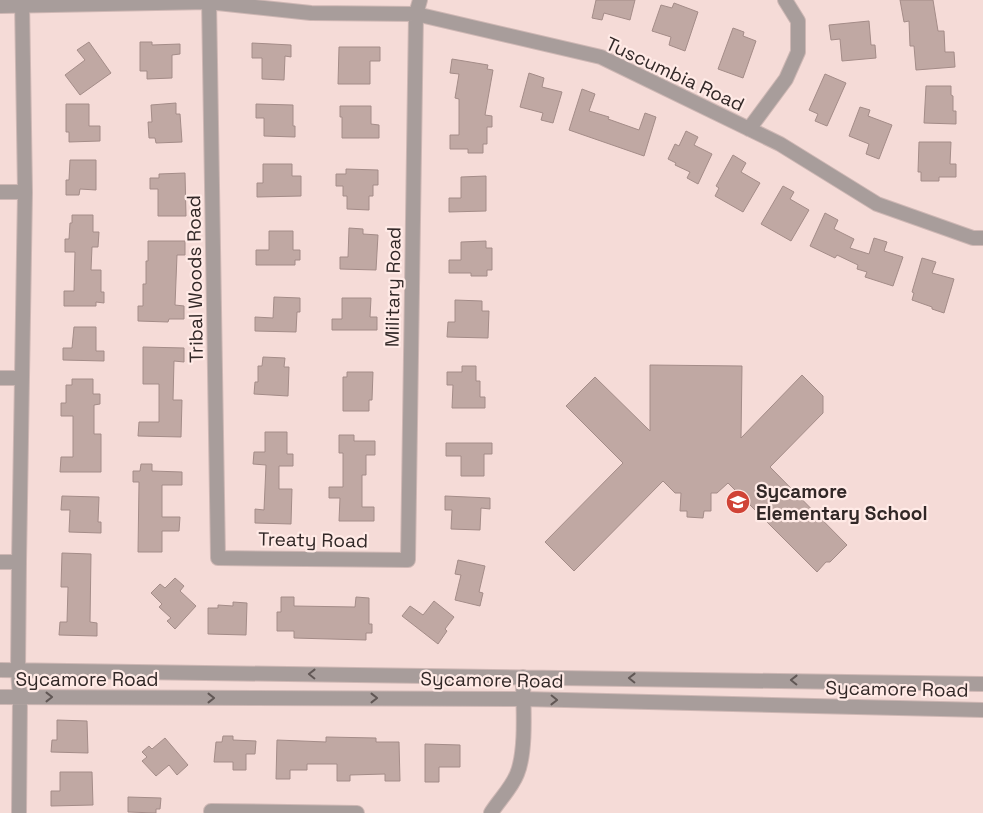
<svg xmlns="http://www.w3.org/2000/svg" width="983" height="813" font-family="'Space Grotesk',sans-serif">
<rect width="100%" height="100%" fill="#f5dbd7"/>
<path fill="#c0a8a3" stroke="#a48c88" d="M596 0H635L630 20 604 13 602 20 592 18Z
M900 0H933L938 31H944L945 52H954L955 67 916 70 914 46H910L909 21 904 22Z
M674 3 698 12 685 51 669 45 671 37 652 31 661 5 672 8Z
M869 21 871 45H875L876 58 842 61 840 39 831 40 829 25Z
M733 28 744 32 743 36 756 41 743 78 718 69Z
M89 42 111 73 80 95 65 75 85 60 77 50Z
M140 42H152V45L180 44V54L172 55V78L147 79V71H140Z
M252 43 291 45V57L285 56 284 80 262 79V58H252Z
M339 47H380V61H370V84H338Z
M452 59 488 65 487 69 493 70 485 115 492 116V127H487V144H483V153H468V149H450V135H459V99L455 98 459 74 450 73Z
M529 73 544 78 542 87 562 92 553 123 541 120 543 113 520 107Z
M825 74 846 83 827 126 815 121 818 114 809 110Z
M926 86H951V95L953 96V111H956V124L924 123Z
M582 89 595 94 589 111 609 117 608 119 639 130 645 113 656 117 644 156 569 130Z
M176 103V114H180L182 142 156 143 155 138H149L148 122H152L151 105Z
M66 104H89V126H100V141L69 142V132H66Z
M256 104 293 105V126H295V137L264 136V118H256Z
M340 106H371V124L379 125V138H342V117H340Z
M860 107 870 110 868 116 892 125 879 159 866 154 869 144 849 136Z
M686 131 698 137 694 145 712 154 698 184 687 178 690 172 675 165 676 163 668 159 675 144 679 146Z
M919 142H951L950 164H956V177H939V181H921V172H918Z
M733 155 746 163 741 172 760 183 743 212 715 196 719 188 716 186Z
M70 160H96V190L80 189 79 195H66V180H69Z
M263 164H292V176H301V196L257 197V183H263Z
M346 169 378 170V185H373V196H369V210L347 209V196H343V186H336V174H346Z
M185 173 186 216H158V189H150V178H159V174Z
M486 176V211L449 212V198H461V177Z
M783 186 794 192 790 199 809 210 791 241 761 224Z
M825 213 838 220 834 229 854 239 850 248 869 254 874 238 887 242 884 251 903 257 893 286 865 277 867 272 857 269 858 265 837 255 835 258 810 246Z
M72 215H93V232H99L98 247H92L91 270H101V292H104V303L96 302V306H64V291H74L75 252H65V239H69L70 223H72Z
M349 228 363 229V234L378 235 376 270 340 269V257H348Z
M269 231H293V250H300V260H295V265H256V250H269Z
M148 241H185V255H177L175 305 184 306V319H169L168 322 138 321V306H143V284H146V261H148Z
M486 241V248H492V270H487V276H471V273H449V260H461V242Z
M922 258 936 262 932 273 954 279 944 313 932 309V307L912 300 914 293 912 292Z
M274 297 300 298V312H297L296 332 255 331V317L273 318Z
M342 298H371L370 317H377V330H332V319H342Z
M455 300 482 301V311H489L488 338 447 337 448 322H455Z
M74 327H96V351H104V361L63 360V348H72Z
M143 347 184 348V362L174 361 173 400H182L181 437 138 436 139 422H159V384H143Z
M263 357 285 358 284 367H289L288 396 254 394 255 382H258V366H262Z
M650 365 742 366 741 438 802 375 823 396V413L770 467 847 545 830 562H826L817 572 728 483 717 493H711V511H704L703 518 687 517V511H680L681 493H675L663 481 574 571 545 542 623 463 566 406 595 377 650 431Z
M462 366H476V381H480V397H485V408H452L453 385H447V372H462Z
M347 372H373L372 400H369V411H343V377H347Z
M72 379H93V394H100V404L94 405V434H101V472H60L61 457H73V416H61V403H66V385H72Z
M265 432H287V454H293V466H279V489H292L291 524 255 523V509L264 510 266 465 253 464 254 452H265Z
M339 435H354V441H375V455H366V475H362V507H374V521H339L340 498H329V487H343V453H339Z
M446 443H492V454H484V476H461V456H446Z
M141 464H152V471L182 472V485H162V517H180L179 531H162V552H138L139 482H133V471H140Z
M62 496 99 497 98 522H101V533L69 532 70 510H61Z
M445 496 490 498V509L481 508 480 530 451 529 452 510H445Z
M62 553 91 554 90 622 97 623V636L59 635 60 622H67L68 587H61Z
M458 560 485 566 479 592 483 593 480 606 455 600 461 575 455 574Z
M175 578 184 586 180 591 196 606 175 629 167 621 171 618 159 607 162 604 151 593 160 584 165 588Z
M281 597H294V606L355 607 356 597 369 598V624H372V633H366V640L294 638V631H277V612H281Z
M434 601 454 617 445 629 447 631 438 644 402 616 410 606 423 615Z
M233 602 247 603 246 635 208 634V608H218V605L233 606Z
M57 720 87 721 88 753 51 752 52 740H57Z
M223 736H233V740L256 741 255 754H246V770H233V762H214L216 742H222Z
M326 737 376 738V742H399L400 781H385V774L350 775V781H337V764H307V770H290V779H276L277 740 326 742Z
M165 738 188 765 177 775 169 765 156 776 142 761 147 757 142 752 149 746 152 749Z
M425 744 460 745V767H439V782H425Z
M60 772H92L93 805 51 806V791H60Z
M128 797 161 798 160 809H156V813L128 812Z"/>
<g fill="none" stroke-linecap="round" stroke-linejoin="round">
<g stroke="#ceb7b4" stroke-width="16">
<path id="minor" d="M209 0 218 558 408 560 416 14 420 0
M0 6 208 2 311 13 416 14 601 57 780 144 877 204 973 238H983
M749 129 786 79 798 52V21L785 0
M0 192H25
M0 378H22
M0 562H19
M0 670 983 684
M0 697 523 699 983 710
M211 811 357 813
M19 813 20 697 18 671 19 562 25 192 22 0
M491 813C499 800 511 789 517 774 527 750 523 703 523 677"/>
</g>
<use href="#minor" stroke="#a89d9b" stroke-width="14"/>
</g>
<defs><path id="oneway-chevron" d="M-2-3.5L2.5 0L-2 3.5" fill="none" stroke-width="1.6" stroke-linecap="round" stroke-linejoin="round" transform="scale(1.25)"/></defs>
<g stroke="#615755">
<use href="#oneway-chevron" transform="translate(312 674) rotate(-179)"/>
<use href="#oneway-chevron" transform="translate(632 678) rotate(-179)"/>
<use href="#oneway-chevron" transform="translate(794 680) rotate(-179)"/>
<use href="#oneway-chevron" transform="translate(49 697)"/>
<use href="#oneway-chevron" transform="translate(211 698)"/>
<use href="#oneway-chevron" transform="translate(374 698)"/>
<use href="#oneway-chevron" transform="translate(554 700) rotate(1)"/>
</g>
<defs>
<g id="school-disc" transform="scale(1.25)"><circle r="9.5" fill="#d04336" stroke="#ffeae6"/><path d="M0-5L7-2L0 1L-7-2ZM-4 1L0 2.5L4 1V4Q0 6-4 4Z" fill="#fff"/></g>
</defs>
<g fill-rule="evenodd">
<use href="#school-disc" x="738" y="502"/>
</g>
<g text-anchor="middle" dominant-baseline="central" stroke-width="4.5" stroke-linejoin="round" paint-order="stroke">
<g font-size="19" fill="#322827" stroke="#ffeae6">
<text transform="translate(675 74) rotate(25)">Tuscumbia Road</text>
<text transform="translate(195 279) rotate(-91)">Tribal Woods Road</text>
<text transform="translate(393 287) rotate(-89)">Military Road</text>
<text transform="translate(313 540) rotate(1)">Treaty Road</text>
<text x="87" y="679">Sycamore Road</text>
<text transform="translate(492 680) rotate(1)">Sycamore Road</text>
<text transform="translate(897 689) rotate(1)">Sycamore Road</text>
</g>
<g font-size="19" font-weight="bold" fill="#322827" stroke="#ffeae6" text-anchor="start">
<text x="756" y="491">Sycamore<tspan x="756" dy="22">Elementary School</tspan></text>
</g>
</g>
</svg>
